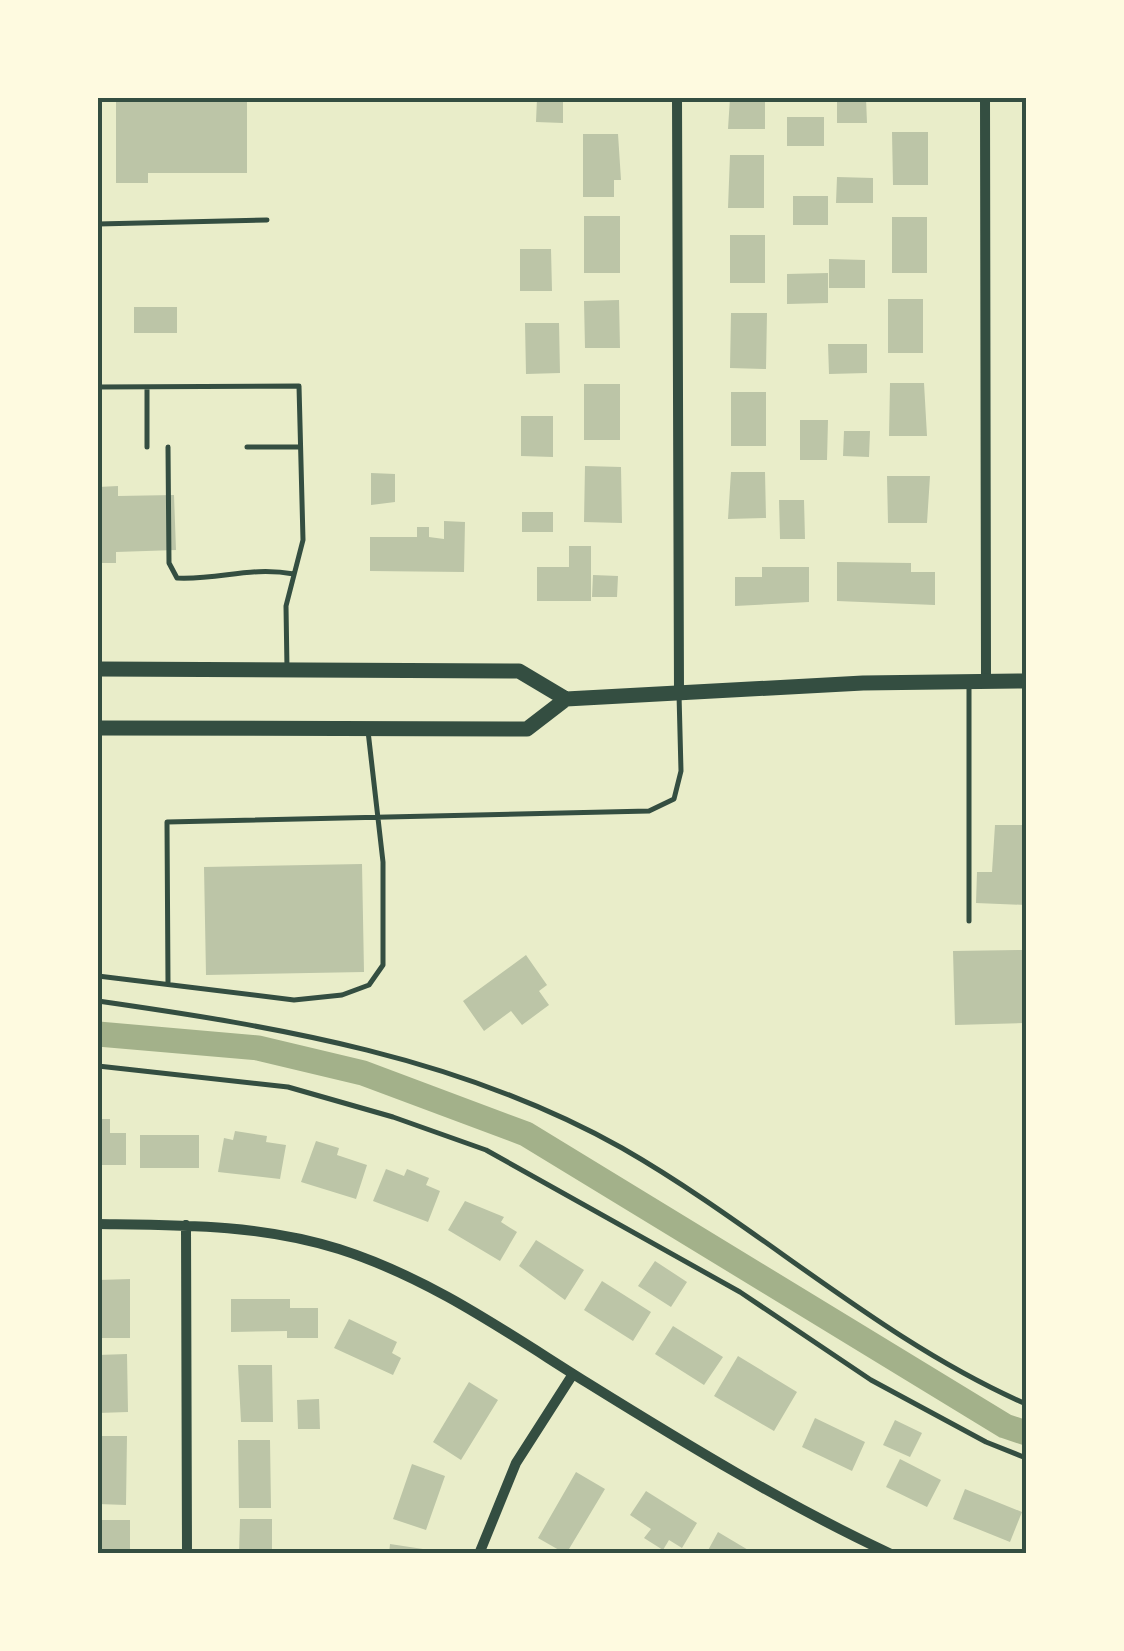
<svg xmlns="http://www.w3.org/2000/svg" width="1124" height="1651" font-family="Karla,sans-serif">
<rect width="100%" height="100%" fill="#e9edc9"/>
<g fill="none" stroke-linecap="round" stroke-linejoin="round">
<path stroke="#a3b18a" stroke-width="25" d="M98 1034 258 1048 363 1073 526 1134 1005 1426 1026 1433"/>
</g>
<path fill="#bcc5a7" d="M537 98H563V123L536 122Z
M730 98H765V129H728Z
M837 98H866L867 123H837Z
M247 100V173H148V183H116V101Z
M787 117H824V146H787Z
M892 132H928V185H893Z
M583 134H618L621 180H614V197H583Z
M730 155H764V208H728Z
M837 177 873 178V203H836Z
M793 196H828V225H793Z
M584 216H620V273H584Z
M892 217H927V273H892Z
M730 235H765V283H730Z
M520 249H551L552 291H520Z
M829 259 865 260V288H829Z
M828 273V303L787 304V274Z
M888 299H923V353H888Z
M619 300 620 348H585L584 301Z
M134 307H177V333H134Z
M731 313H767L766 369 730 368Z
M525 323H559L560 373 526 374Z
M828 344H867V373L829 374Z
M890 383H924L927 436H889Z
M584 384H620V440H584Z
M731 392H766V446H731Z
M521 416H553V457L521 456Z
M800 420H828L827 460H800Z
M844 431H870L869 457 843 456Z
M585 466 621 467 622 523 584 522Z
M731 472H765L766 518 728 519Z
M371 473 395 474V502L371 505Z
M887 476H930L927 523H888Z
M118 486V496L174 495 176 550 116 552V563H98V487Z
M779 500H804L805 539H780Z
M522 512H553V532H522Z
M444 521 465 522 464 572 370 571V537H417V527H429V537L444 539Z
M569 546H591V601H537V567H569Z
M837 562 911 563V572H935V605L837 601Z
M762 567H809V602L735 606V577H762Z
M593 575 618 576 617 597H592Z
M995 825H1026V905L976 903 977 872H992Z
M362 864 364 972 206 975 204 867Z
M1022 950 1024 1023 955 1025 953 951Z
M526 955 547 985 539 991 549 1005 522 1025 511 1011 484 1031 463 1001Z
M98 1119H110V1133H126V1165H98Z
M235 1131 267 1136 266 1142 286 1145 280 1179 218 1172 224 1138 233 1140Z
M140 1135H199V1168H140Z
M316 1141 339 1148 337 1155 367 1165 356 1199 301 1182Z
M386 1169 404 1176 407 1169 429 1178 426 1185 440 1191 428 1222 373 1201Z
M465 1201 504 1217 501 1222 517 1232 500 1261 448 1230Z
M536 1240 584 1270 565 1300 519 1266Z
M655 1261 687 1282 671 1307 638 1286Z
M130 1279V1338H98V1280Z
M602 1281 651 1312 633 1341 584 1310Z
M231 1299H290V1308H318V1338H287V1331L231 1332Z
M349 1319 397 1342 392 1353 401 1358 393 1375 334 1348Z
M673 1326 723 1357 704 1385 655 1354Z
M127 1354 128 1412 98 1413V1355Z
M738 1356 797 1392 774 1431 714 1396Z
M238 1365H272L273 1422H241Z
M469 1382 498 1400 461 1460 433 1442Z
M319 1399 320 1429H298L297 1400Z
M815 1418 865 1442 852 1471 802 1447Z
M895 1420 922 1433 910 1457 883 1445Z
M98 1436H127L126 1505 98 1504Z
M238 1440H270L271 1508H239Z
M900 1459 941 1480 927 1507 886 1487Z
M412 1464 445 1476 426 1530 393 1519Z
M576 1472 605 1489 566 1554 538 1538Z
M965 1489 1022 1512 1010 1542 953 1519Z
M646 1491 697 1523 682 1548 669 1540 663 1550 644 1538 651 1529 630 1515Z
M240 1519H272V1554H239Z
M98 1520H130V1554H98Z
M718 1532 755 1554H706Z
M390 1544 423 1549 422 1554H389Z"/>
<g fill="none" stroke-linecap="round" stroke-linejoin="round">
<path stroke="#344e41" stroke-width="5" d="M98 1066 288 1087 393 1117 486 1150 740 1292 871 1380 986 1442 1026 1458"/>
<path stroke="#344e41" stroke-width="5" d="M98 224 267 220
M98 387 299 386 303 540 286 606 287 669
M147 387V447
M168 447 169 563 177 578C221 580 249 566 294 574
M247 447H300
M969 684V921
M98 976 294 1000 342 995 369 985 383 965V862L368 731
M168 984 167 822 649 811 674 799 681 771 679 694
M98 1001C279 1027 460 1057 622 1148 760 1227 880 1340 1026 1404"/>
<path stroke="#344e41" stroke-width="10" d="M677 98 679 691
M985 98 986 681
M98 1224C179 1225 260 1224 339 1249 430 1278 506 1332 586 1382 686 1444 784 1504 891 1554
M186 1225 187 1554
M479 1554 516 1463 573 1374"/>
<path stroke="#344e41" stroke-width="15" d="M98 669 519 671 566 699
M98 728 527 729 566 699 863 683 1026 681"/>
</g>
<rect width="1124" height="1651" fill="none" stroke="#fefae0" stroke-width="200"/>
<rect x="100" y="100" width="924" height="1451" fill="none" stroke="#344e41" stroke-width="4"/>
</svg>
